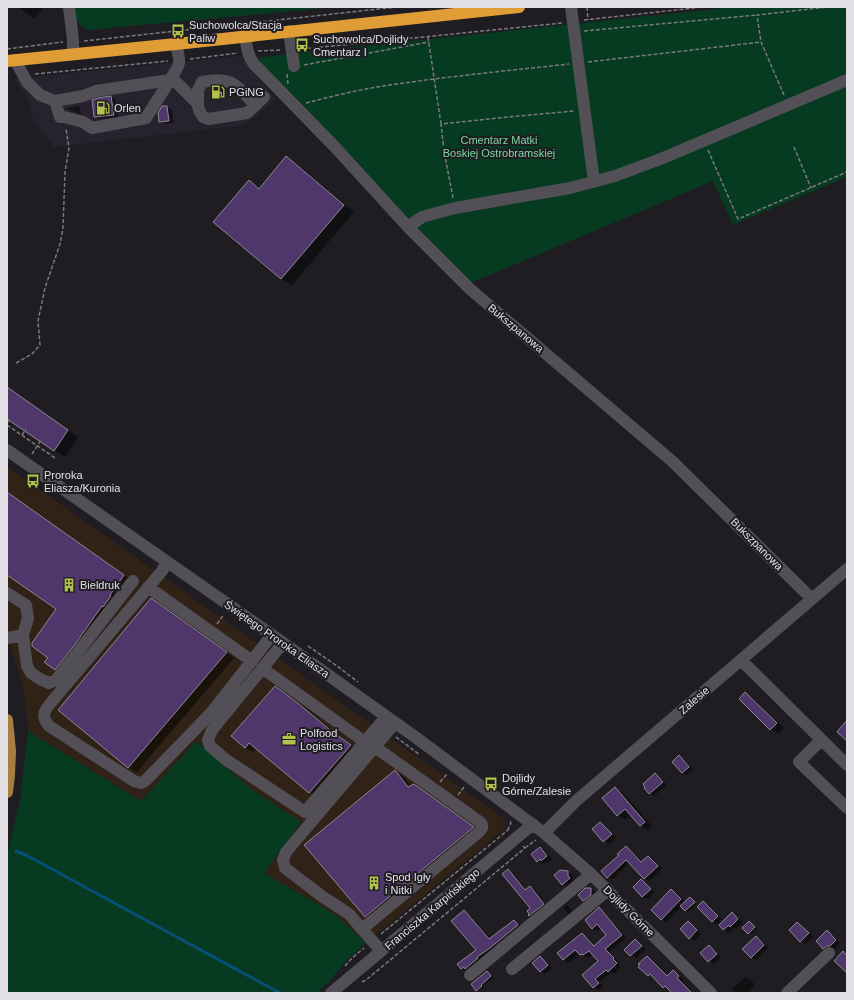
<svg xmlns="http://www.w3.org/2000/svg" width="854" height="1000" font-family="Helvetica,sans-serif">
<rect width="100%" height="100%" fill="#1f1d22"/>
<path fill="#27232e" d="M241 56 276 99 245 125 54 147 33 119 30 101 14 79Z"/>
<path fill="#302216" d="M7 466 506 820 505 829 366 943 334 914 264 873 301 822 250 788 195 742 141 801 28 731 26 707 22 684 10 644 7 638Z"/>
<path fill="#063a21" d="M59 7H337L87 30Z
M735 7H843L847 11V177L733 225 713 181 471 283 258 63V58L286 54V58L298 56 297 53Z
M28 731 141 801 196 741 250 788 301 822 264 873 334 914 366 943 347 960 327 984 316 993H7V854L20 801Z"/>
<path fill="#0007" d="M19 7H40L42 9 34 18 27 14Z
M111 97 116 100 118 117 100 119 95 117Z
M78 106 80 107 81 114 69 110 66 108Z
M163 107H167L172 110 174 123 165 124 160 122Z
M286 158 297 164 354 212 292 285 282 279 215 222 249 181 261 188Z
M9 390 19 396 78 437 65 457 54 450 7 417V392Z
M7 492 131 580 63 673 55 669 49 657 57 609 7 573Z
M159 604 234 658 137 772 129 768 59 710Z
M283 692 307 709 338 736 359 750 317 797 310 792 257 748 253 752 245 748Z
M745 694 753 698 784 728 779 734 771 729Z
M679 757 684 760 693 770 687 775 682 772Z
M395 772 403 776 411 786 422 790 480 832 373 921 365 916Z
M655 774 660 777 667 785 654 796 649 793Z
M615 788 623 793 652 826 648 830 640 825 631 815 625 820 618 815Z
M600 823 605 826 616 838 609 844 604 841Z
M626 847 631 850 643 862 649 857 653 859 662 869 649 881 645 879 630 863 613 879 608 877Z
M540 848 545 851 552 859 547 863 545 862 543 864 538 861Z
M508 870 513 873 527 890 530 887 535 890 548 907 535 918 530 915 532 908Z
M568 872 573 875V880L574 881 567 887 562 884Z
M641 880 646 883 655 892 648 899 643 897 634 887Z
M591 889 596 892 595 897 589 903 584 900Z
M672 890 677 893 685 902 692 899 696 904 688 912 682 906 666 922 661 919Z
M704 903 709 905 722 919 717 924 712 921Z
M567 905 573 911 569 914 563 908Z
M599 909 604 912 626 938 609 952 618 961 617 962 621 967 614 974 611 972 599 982 603 987 599 990 594 987 583 975 599 961 593 954 589 957 587 956 586 957 580 953 569 963 564 960 559 953 583 934 588 937 595 946 608 936 601 928 597 931 592 928Z
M464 911 470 915 491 939 514 921 520 925 524 929 468 972 462 969 477 950Z
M732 914 737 917 743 922 736 929 734 928 729 933 724 930 720 925Z
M688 922 693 925 701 934 694 941 689 938Z
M797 923 802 926 813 937 806 944 801 941Z
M751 924 757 929 751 934 744 928Z
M827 931 832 934 840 943 835 948H832L829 951 823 948Z
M756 937 761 940 768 948 756 960 751 957Z
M635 941 640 944 646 949 636 958 631 955 625 950Z
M709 946 714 949 721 957 714 964 709 961Z
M540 957 545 960 552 968 545 974 540 971Z
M647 957 652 960 668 976 673 971 678 974 683 979 682 981 693 993H674L664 987 655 977 654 978 649 975 640 967Z
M487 972 493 978 482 986 484 988 479 991 477 990Z
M745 977 750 979 755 985 747 993H736L732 989Z"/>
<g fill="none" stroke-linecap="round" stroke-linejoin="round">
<path stroke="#084e75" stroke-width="3" d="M16 851 28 856 61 874 280 993"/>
</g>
<path fill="#4f376c" stroke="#8b8990" d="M111 96 114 115 94 117 92 100 98 98Z
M162 106H167L169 121 159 122 158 113Z
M286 156 344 205 281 279 213 222 249 180 259 189Z
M7 387 68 430 54 451 7 419Z
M7 492 124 575 110 595 111 596 103 607 102 606 76 643 55 670 44 662 48 658 32 646V643L56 609 7 575Z
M151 598 227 652 128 768 58 710Z
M275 686 299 704 330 730 351 745 309 793 249 743 245 748 231 736Z
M745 692 777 723 770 730 739 699Z
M847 720V741L837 732Z
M679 755 689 767 682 773 672 762Z
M395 770 408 787 414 784 474 827 365 917 304 845Z
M655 773 663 782 649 794 644 788 645 787 643 784Z
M615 787 645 822 640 826 625 809 617 816 602 798Z
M600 822 612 834 603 842 592 829Z
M626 846 641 862 648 856 658 866 644 879 626 860 607 878 601 871 619 855 617 854Z
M540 847 547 856 541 861 540 859 537 862 531 854Z
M508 869 525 890 530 886 544 904 529 916 528 915 529 914 527 911 530 908 502 874Z
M560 870 568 871V876L570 878 562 885 554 875Z
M641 879 651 889 642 897 633 887Z
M585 888H591V895L583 901 578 895Z
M671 889 681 899 661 920 651 910Z
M690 897 695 902 685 911 680 906Z
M703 901 718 916 712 922 697 907Z
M599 907 622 935 605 949 614 958 613 959 617 963 608 972 606 970 595 979 599 983 593 988 582 975 598 961 589 951 583 955 582 954 580 955 575 950 563 960 557 953 582 933 594 946 606 935 597 924 592 929 585 920Z
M464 910 489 939 514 920 518 925 490 948 477 957 478 958 465 969 464 967 461 969 457 964 476 950 451 921Z
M732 912 738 919 730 927 729 925 723 930 719 925Z
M688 921 697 930 689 939 680 929Z
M749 921 755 927 748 934 742 928Z
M797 922 809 933 800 942 789 930Z
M827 930 836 940 830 946H827L823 949 816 941Z
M756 936 764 945 751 958 742 949Z
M635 939 642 946 630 956 624 950Z
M709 945 717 954 708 962 700 953Z
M843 951 847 956V973L834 961Z
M540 956 548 965 540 972 532 963Z
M647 956 667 976 673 970 679 976 677 978 692 993H672L665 986 663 988 650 974 648 976 638 967 640 965 638 964Z
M487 971 491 976 481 985 482 986 476 991 471 984Z"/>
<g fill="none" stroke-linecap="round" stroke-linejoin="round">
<path stroke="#7b797d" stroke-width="1.5" stroke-dasharray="4 2" stroke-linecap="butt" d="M587 7 588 20
M584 20 703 7
M584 31 757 15
M428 37 441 124
M84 41 397 7
M7 49 63 42
M301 49 354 44 562 23
M258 51 282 50
M190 59 238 53
M588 62 761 42
M304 65 429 42
M35 74 168 61
M287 74 288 84
M784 95 761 42 757 15 828 7
M306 103C329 97 353 91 377 87 441 77 505 71 569 64
M794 147 811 188
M708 150 738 219 847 172
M453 198 444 151 441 124 508 117 574 111
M16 363 32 354 40 345 38 321 45 288 60 244 63 228 65 172 69 148 66 129
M7 423 10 418
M7 425 55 458
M22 435 26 429
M32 454 41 440
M217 624 224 614
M308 646 337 666 358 682
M396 737 420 755
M440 782 447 774
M458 795 464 787
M509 830 508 829 511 823 510 821
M525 848 536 840
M381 934 508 830
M345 966 352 958 364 948
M362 982 366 980 525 848 523 846"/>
<path stroke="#525056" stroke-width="12" d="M69 7 73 40V54
M571 7 594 182
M289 31 294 66
M245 36C247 46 247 56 254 64L334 146 408 227 470 289 673 462 812 599
M15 60 27 82 40 95 55 101 83 96 96 91 170 80C181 63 181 64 176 44
M172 78 198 104
M55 101 60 117H64L83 122 92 128 146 118 170 80
M255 105C236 85 232 76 202 82L198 90V106L200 112 203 117 209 119 247 113 264 97
M408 227 422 217 455 208 570 188 615 176 663 158 847 80
M7 450 272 635 418 739 544 833 591 874 711 993
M167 562 162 571 49 705C43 713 42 717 49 726L134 781 141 783 145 781 149 777 211 713 272 635
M148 587 252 661
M7 593 26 605 28 618 23 635 27 666 31 673 40 679 49 683 56 680 133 581
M7 638 23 635
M283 643 212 730 208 740 210 746 225 759 305 812 386 717
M741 660 847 765
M262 668 365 742
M821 740 799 762 847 808
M544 833 576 801 847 569
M362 929 479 832 482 828V824L477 820 375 747
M381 951 349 914 323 897 285 868 283 860 286 852 395 723
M512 969 608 890
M470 975 591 874
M331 993 533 824
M787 993 829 953"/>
<path stroke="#a77e42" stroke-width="12" d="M7 720 10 751 9 775 7 792"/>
<path stroke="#e09c35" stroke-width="12" d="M7 61 176 44 519 7"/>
</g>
<defs>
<g id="bus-bare" transform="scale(1.08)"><path d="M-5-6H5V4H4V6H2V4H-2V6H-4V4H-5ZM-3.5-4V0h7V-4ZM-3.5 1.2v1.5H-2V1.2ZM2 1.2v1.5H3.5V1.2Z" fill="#b3c24b" stroke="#1f1d22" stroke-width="2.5" paint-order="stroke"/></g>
<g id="fuel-bare" transform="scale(1.08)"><path d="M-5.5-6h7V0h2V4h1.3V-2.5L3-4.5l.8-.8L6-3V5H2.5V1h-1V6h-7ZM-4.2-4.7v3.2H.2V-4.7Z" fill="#b3c24b" stroke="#1f1d22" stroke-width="2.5" paint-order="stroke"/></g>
<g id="building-bare" transform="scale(1.08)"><path d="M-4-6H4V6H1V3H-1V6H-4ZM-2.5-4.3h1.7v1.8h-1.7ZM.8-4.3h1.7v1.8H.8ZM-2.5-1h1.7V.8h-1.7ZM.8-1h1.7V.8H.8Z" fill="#b3c24b" stroke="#1f1d22" stroke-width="2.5" paint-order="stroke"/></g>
<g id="office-bare" transform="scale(1.08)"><path d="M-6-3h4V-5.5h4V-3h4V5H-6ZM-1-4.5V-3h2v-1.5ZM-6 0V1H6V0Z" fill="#b3c24b" stroke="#1f1d22" stroke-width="2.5" paint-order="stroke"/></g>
</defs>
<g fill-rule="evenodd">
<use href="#bus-bare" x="178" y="31"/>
<use href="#bus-bare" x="302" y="45"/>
<use href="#fuel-bare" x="218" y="92"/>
<use href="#fuel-bare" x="103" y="108"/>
<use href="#bus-bare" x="33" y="481"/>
<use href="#building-bare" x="69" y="585"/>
<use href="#office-bare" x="289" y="739"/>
<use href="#bus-bare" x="491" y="784"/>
<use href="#building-bare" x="374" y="883"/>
</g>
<g text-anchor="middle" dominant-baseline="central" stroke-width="4" stroke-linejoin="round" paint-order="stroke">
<g font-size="11" fill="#e2e0e4" stroke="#1f1d22" text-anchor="start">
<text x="189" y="25">Suchowolca/Stacja<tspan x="189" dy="13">Paliw</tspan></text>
<text x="313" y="39">Suchowolca/Dojlidy<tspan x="313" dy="13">Cmentarz I</tspan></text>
<text x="229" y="92">PGiNG</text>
<text x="114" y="108">Orlen</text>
<text x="44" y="475">Proroka<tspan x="44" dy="13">Eliasza/Kuronia</tspan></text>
<text x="80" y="585">Bieldruk</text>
<text x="300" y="733">Polfood<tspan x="300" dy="13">Logistics</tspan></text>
<text x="502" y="778">Dojlidy<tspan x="502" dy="13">Górne/Zalesie</tspan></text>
<text x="385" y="877">Spod Igły<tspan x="385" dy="13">i Nitki</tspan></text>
</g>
<g font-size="11" fill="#79d7a0" stroke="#1f1d22">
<text x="499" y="140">Cmentarz Matki<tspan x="499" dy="13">Boskiej Ostrobramskiej</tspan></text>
</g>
<g font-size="11" fill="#e2e0e4" stroke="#1f1d22">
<text transform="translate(516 328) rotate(40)">Bukszpanowa</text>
<text transform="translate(757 544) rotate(45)">Bukszpanowa</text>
<text transform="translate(277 639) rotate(35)">Świętego Proroka Eliasza</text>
<text transform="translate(694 700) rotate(-41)">Zalesie</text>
<text transform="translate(432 909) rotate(-40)">Franciszka Karpińskiego</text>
<text transform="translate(629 911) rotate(45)">Dojlidy Górne</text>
</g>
</g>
<rect width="854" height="1000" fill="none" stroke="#e2e0e4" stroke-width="16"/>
</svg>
